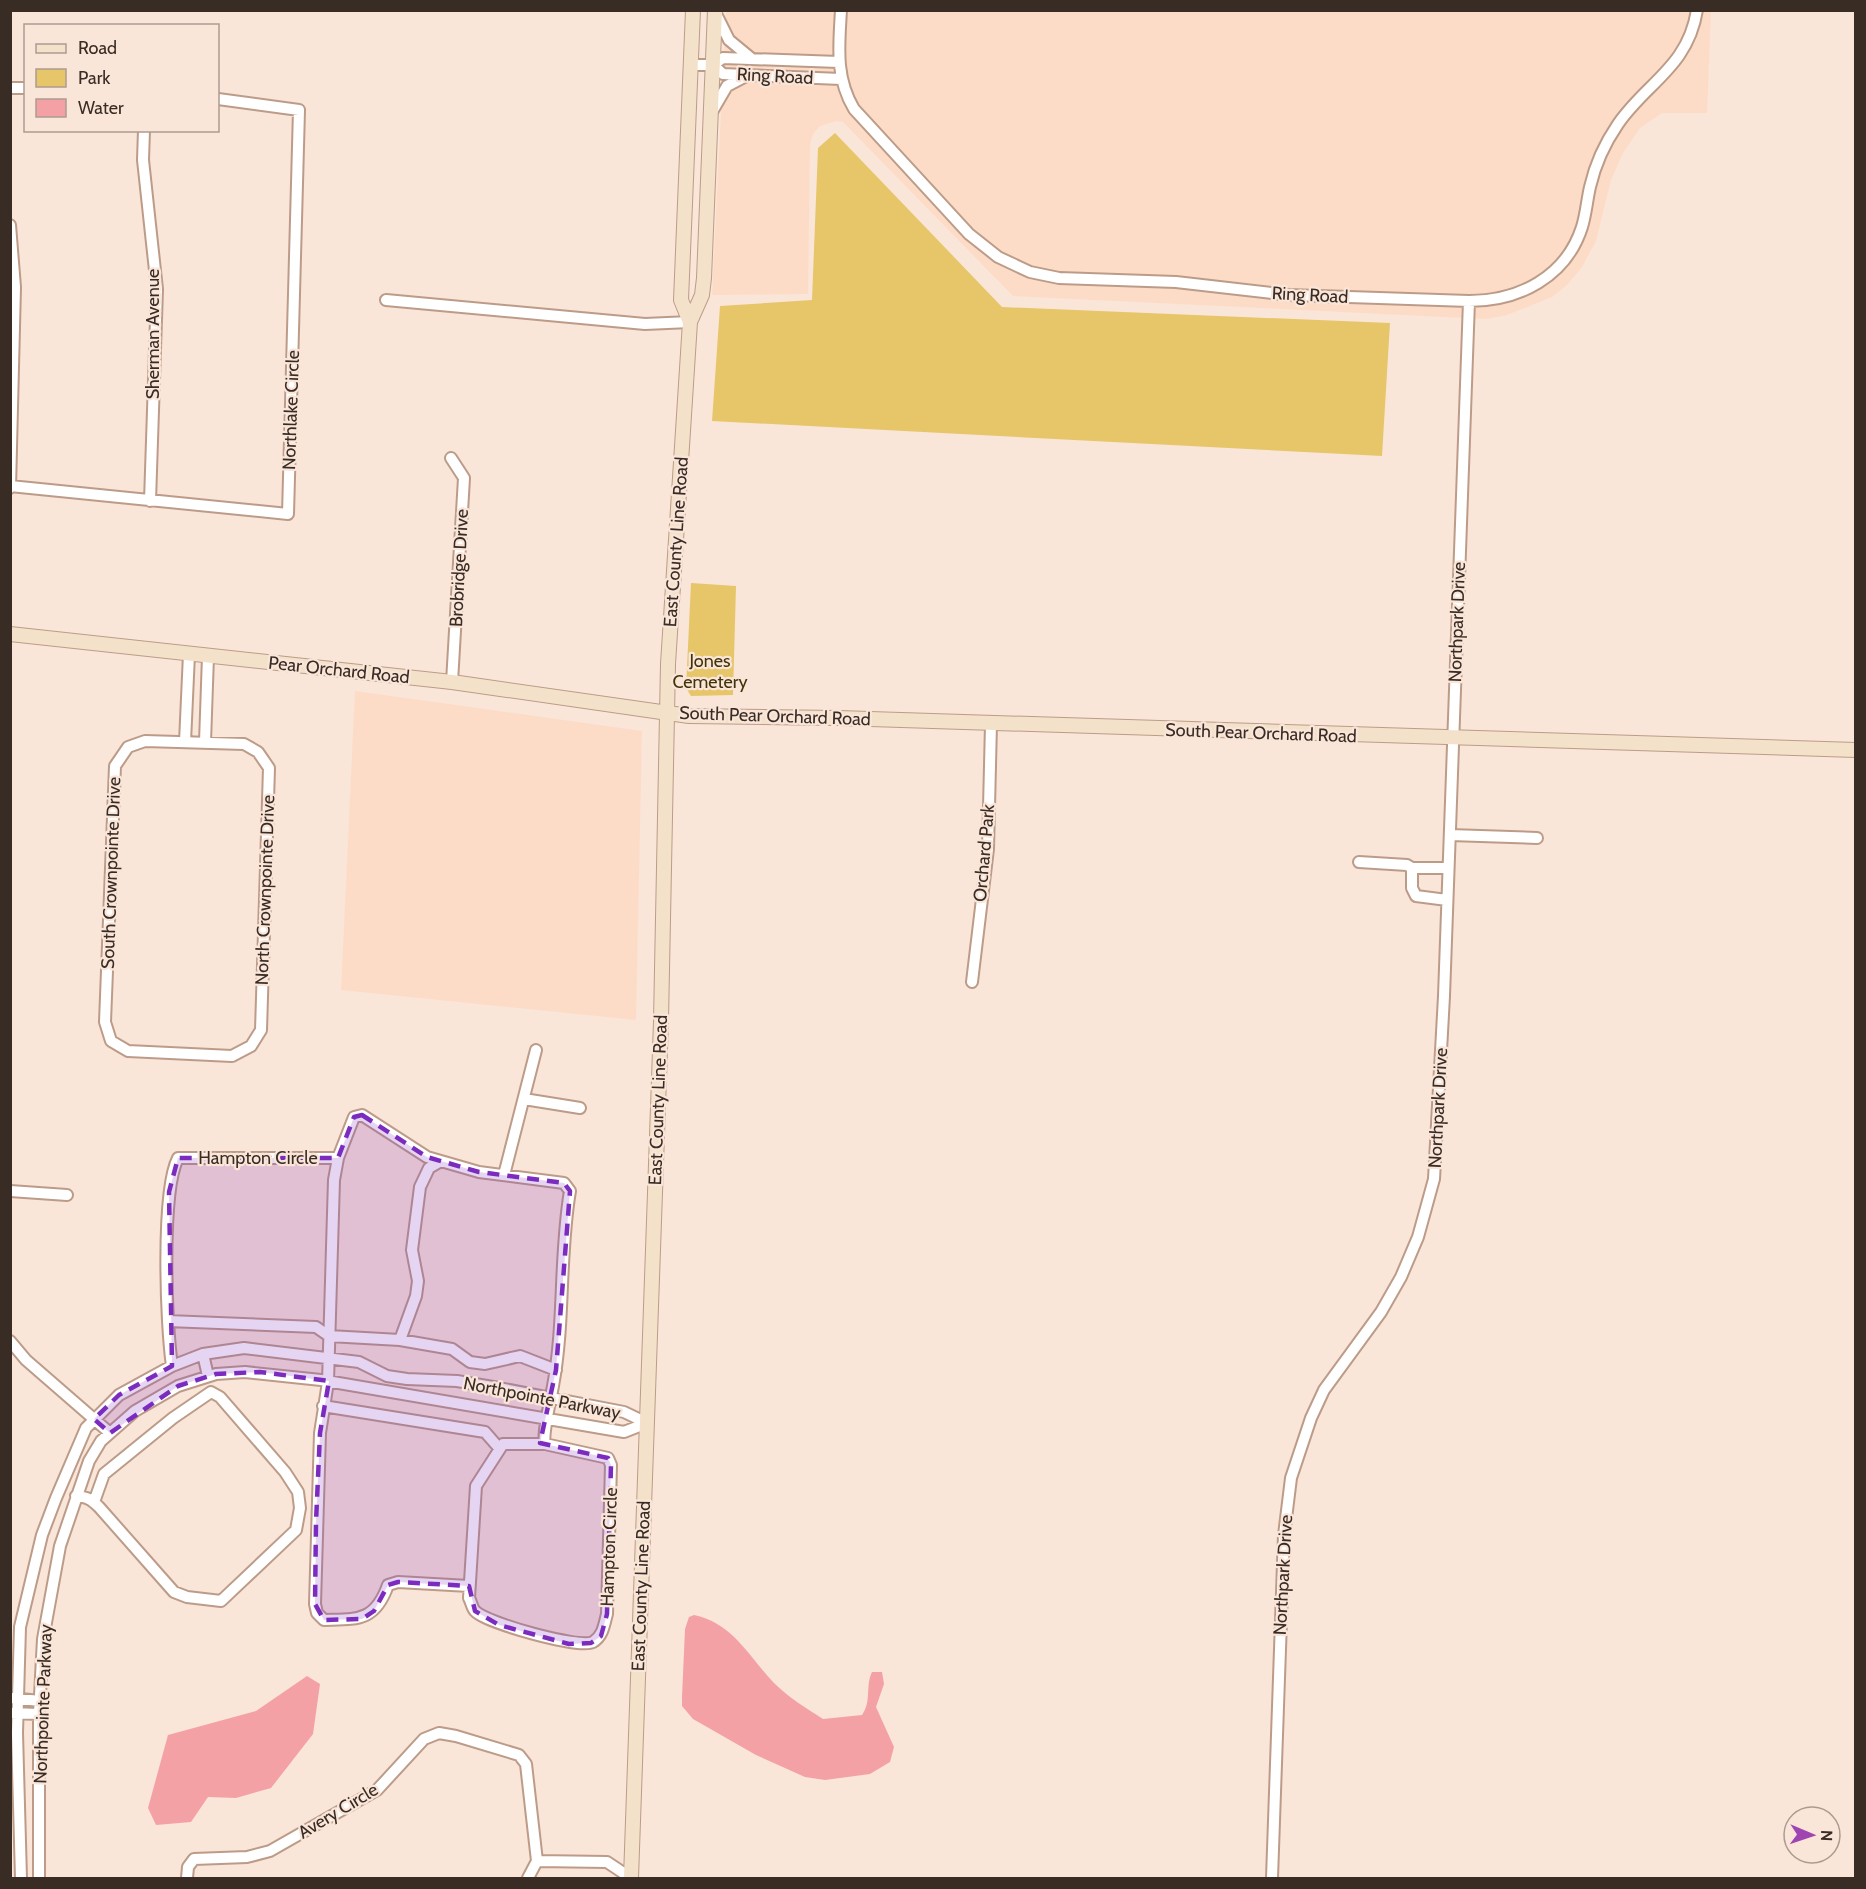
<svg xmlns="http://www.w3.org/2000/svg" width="1866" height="1889" font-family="Cabin,sans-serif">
<rect width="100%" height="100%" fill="#fae5d9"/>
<path fill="#fddcc7" d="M726 11H1711L1707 113H1662L1640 128 1623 153 1611 180 1596 241 1582 267 1567 285 1552 297 1507 315 1486 319 1013 296 843 122 836 121 820 126 813 134 810 145 808 294 712 295Z
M355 691 642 731 636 1020 341 990Z"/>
<path fill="#e6c669" d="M835 133 1002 307 1390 323 1382 456 712 421 720 306 812 300 818 148Z
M691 583 736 586 733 695 691 696 686 688Z"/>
<path fill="#f4a1a5" d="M694 1615C733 1623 749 1657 774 1683 788 1697 806 1708 823 1719L862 1715C872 1701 865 1686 872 1672H882L884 1684 876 1707 894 1747 890 1762 870 1774 825 1780 805 1777 756 1755 693 1719 682 1706V1697L685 1629 689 1617Z
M307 1676 320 1684 313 1734 271 1788 236 1798 208 1797 191 1822 156 1825 148 1808 168 1735 256 1711Z"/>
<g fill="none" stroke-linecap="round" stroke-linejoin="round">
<g stroke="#bc9c88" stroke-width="14">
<path id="street" d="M841 10C839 46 835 77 854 109L969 234 998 257 1030 272 1059 278 1176 282 1289 295 1469 301C1519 301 1566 277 1582 227 1586 214 1587 200 1590 187 1595 165 1605 143 1618 124 1646 83 1688 67 1697 10
M716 14 729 40 752 59
M691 65H713L723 58 839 62
M713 65 723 74 841 79
M10 88H26
M713 110 727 86 746 76
M144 130 143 160 157 289 150 501
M10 225 15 287 10 488
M386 300 645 324 690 322
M451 458 464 478 452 682
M10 486 288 514 299 110 218 99
M145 741 244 744 258 752 269 768 261 1030 251 1046 232 1056 128 1051 111 1041 105 1022 115 766 128 747Z
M185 742 189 654
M205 742 208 656
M1450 835 1537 838
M1359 862 1407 865 1412 868H1448
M1412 868V888L1416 896 1447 900
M972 982 988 849 991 724
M524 1099 580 1108
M338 1158 334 1180 328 1382 320 1433 315 1604 317 1613 324 1620C357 1619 375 1622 388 1585L398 1582 469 1586
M504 1175 536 1050
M10 1191 67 1195
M168 1321 316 1327 329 1336 400 1340 452 1349 470 1362 485 1364 520 1356 556 1370
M400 1340 416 1296 418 1281 412 1250 420 1187 429 1168 441 1161
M10 1341 26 1360 110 1433
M203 1354 208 1376
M172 1366C166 1325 161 1191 178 1158H338L354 1117 362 1115 427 1157 479 1172 564 1183 570 1191C559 1255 565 1322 553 1386 551 1398 542 1435 545 1444L608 1458 611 1465 607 1614C604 1625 603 1636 593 1642 579 1649 486 1623 475 1611 472 1608 471 1601 469 1598L476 1486 503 1444H545
M323 1406 485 1432 499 1448
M76 1496C87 1497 91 1499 99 1507L174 1592 187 1597 221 1601 296 1530 300 1508 298 1492 285 1472 220 1397 211 1392 173 1418 104 1474 94 1502
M11 1698 40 1701
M11 1713 39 1714
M537 1861 607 1862 631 1878
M21 1878 17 1733 20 1627 42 1535 56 1498 86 1428 119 1395 172 1366 203 1354 244 1348 359 1362 387 1376 407 1379 457 1381 499 1388 624 1412 647 1423
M39 1878V1714L43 1639 60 1546 89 1461 101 1441 135 1411 178 1386 216 1374 245 1372 321 1380 624 1432 647 1423
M187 1878 188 1867 194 1859 247 1857 270 1851 377 1790 424 1739 439 1733 456 1736 519 1755 526 1764 537 1861 528 1878
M1272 1878 1284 1535 1291 1478 1311 1418 1324 1390 1381 1312 1401 1277 1418 1237 1434 1179 1444 996 1469 301"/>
</g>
<g stroke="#bc9c88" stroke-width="16">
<path id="secondary" d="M690 322 681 300 693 10
M10 634 452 682 689 716 839 718 1856 750
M631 1878 661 1021 668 664 690 322 702 295 704 278 715 10"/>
</g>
<use href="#street" stroke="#fff" stroke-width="10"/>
<use href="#secondary" stroke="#f3e1ca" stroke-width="14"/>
</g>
<path fill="#7b2cbf" fill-opacity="0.2" stroke="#7b2cbf" stroke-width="4.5" stroke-dasharray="12 8" stroke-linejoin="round" d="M362 1115 427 1157 479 1172 564 1183 570 1191 556 1370 540 1443 608 1458 611 1465 607 1614 601 1636 591 1643 569 1644 499 1625 475 1611 469 1586 398 1582 388 1585 374 1611 362 1619 324 1620 315 1604 316 1522 320 1433 329 1381 260 1372 216 1374 178 1386 110 1433 94 1419 119 1395 172 1366 169 1192 178 1158H338L354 1117Z"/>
<g text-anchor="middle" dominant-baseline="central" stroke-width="4.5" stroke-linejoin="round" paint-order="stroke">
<g font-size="18" fill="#392c24" stroke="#fae5d9">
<text transform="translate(775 76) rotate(3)">Ring Road</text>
<text transform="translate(1310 295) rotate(3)">Ring Road</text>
<text transform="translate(153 334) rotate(-90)">Sherman Avenue</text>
<text transform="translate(291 410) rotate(-88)">Northlake Circle</text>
<text transform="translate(676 542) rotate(-86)">East County Line Road</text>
<text transform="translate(459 568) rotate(-87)">Brobridge Drive</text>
<text transform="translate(1457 622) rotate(-88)">Northpark Drive</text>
<text transform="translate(339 670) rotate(6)">Pear Orchard Road</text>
<text transform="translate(775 716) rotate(2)">South Pear Orchard Road</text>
<text transform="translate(1261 733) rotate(2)">South Pear Orchard Road</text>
<text transform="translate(984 853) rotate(-85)">Orchard Park</text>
<text transform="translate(111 873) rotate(-88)">South Crownpointe Drive</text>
<text transform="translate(265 890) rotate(-88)">North Crownpointe Drive</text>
<text transform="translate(658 1100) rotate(-88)">East County Line Road</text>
<text transform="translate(1438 1108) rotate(-87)">Northpark Drive</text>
<text x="258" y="1158">Hampton Circle</text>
<text transform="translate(542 1398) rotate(11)">Northpointe Parkway</text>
<text transform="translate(609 1547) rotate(-88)">Hampton Circle</text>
<text transform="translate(1283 1575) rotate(-87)">Northpark Drive</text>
<text transform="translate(641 1586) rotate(-88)">East County Line Road</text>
<text transform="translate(43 1704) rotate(-88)">Northpointe Parkway</text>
<text transform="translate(338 1811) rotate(-31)">Avery Circle</text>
</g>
<g font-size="18" fill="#413408" stroke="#fae5d9">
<text x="710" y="661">Jones<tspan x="710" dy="21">Cemetery</tspan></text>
</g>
</g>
<rect width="1866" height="1889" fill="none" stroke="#392c24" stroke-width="24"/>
<rect x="24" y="24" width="195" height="108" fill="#fae5d9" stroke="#ad9b91" stroke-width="1.5"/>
<rect x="36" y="44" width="30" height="9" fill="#f3e1ca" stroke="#ad9b91" stroke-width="1.5"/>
<text x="78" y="54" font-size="18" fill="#392c24">Road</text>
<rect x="36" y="69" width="30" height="18" fill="#e6c669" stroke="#ad9b91" stroke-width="1.5"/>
<text x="78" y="84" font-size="18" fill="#392c24">Park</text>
<rect x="36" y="99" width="30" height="18" fill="#f4a1a5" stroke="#ad9b91" stroke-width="1.5"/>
<text x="78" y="114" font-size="18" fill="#392c24">Water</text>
<g transform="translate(1812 1835) rotate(92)"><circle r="28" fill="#fae5d9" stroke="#ad9b91" stroke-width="1.5"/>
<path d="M0-4.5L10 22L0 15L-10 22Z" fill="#9e45b1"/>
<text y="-9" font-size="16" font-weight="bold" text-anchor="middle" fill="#392c24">N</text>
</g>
</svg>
